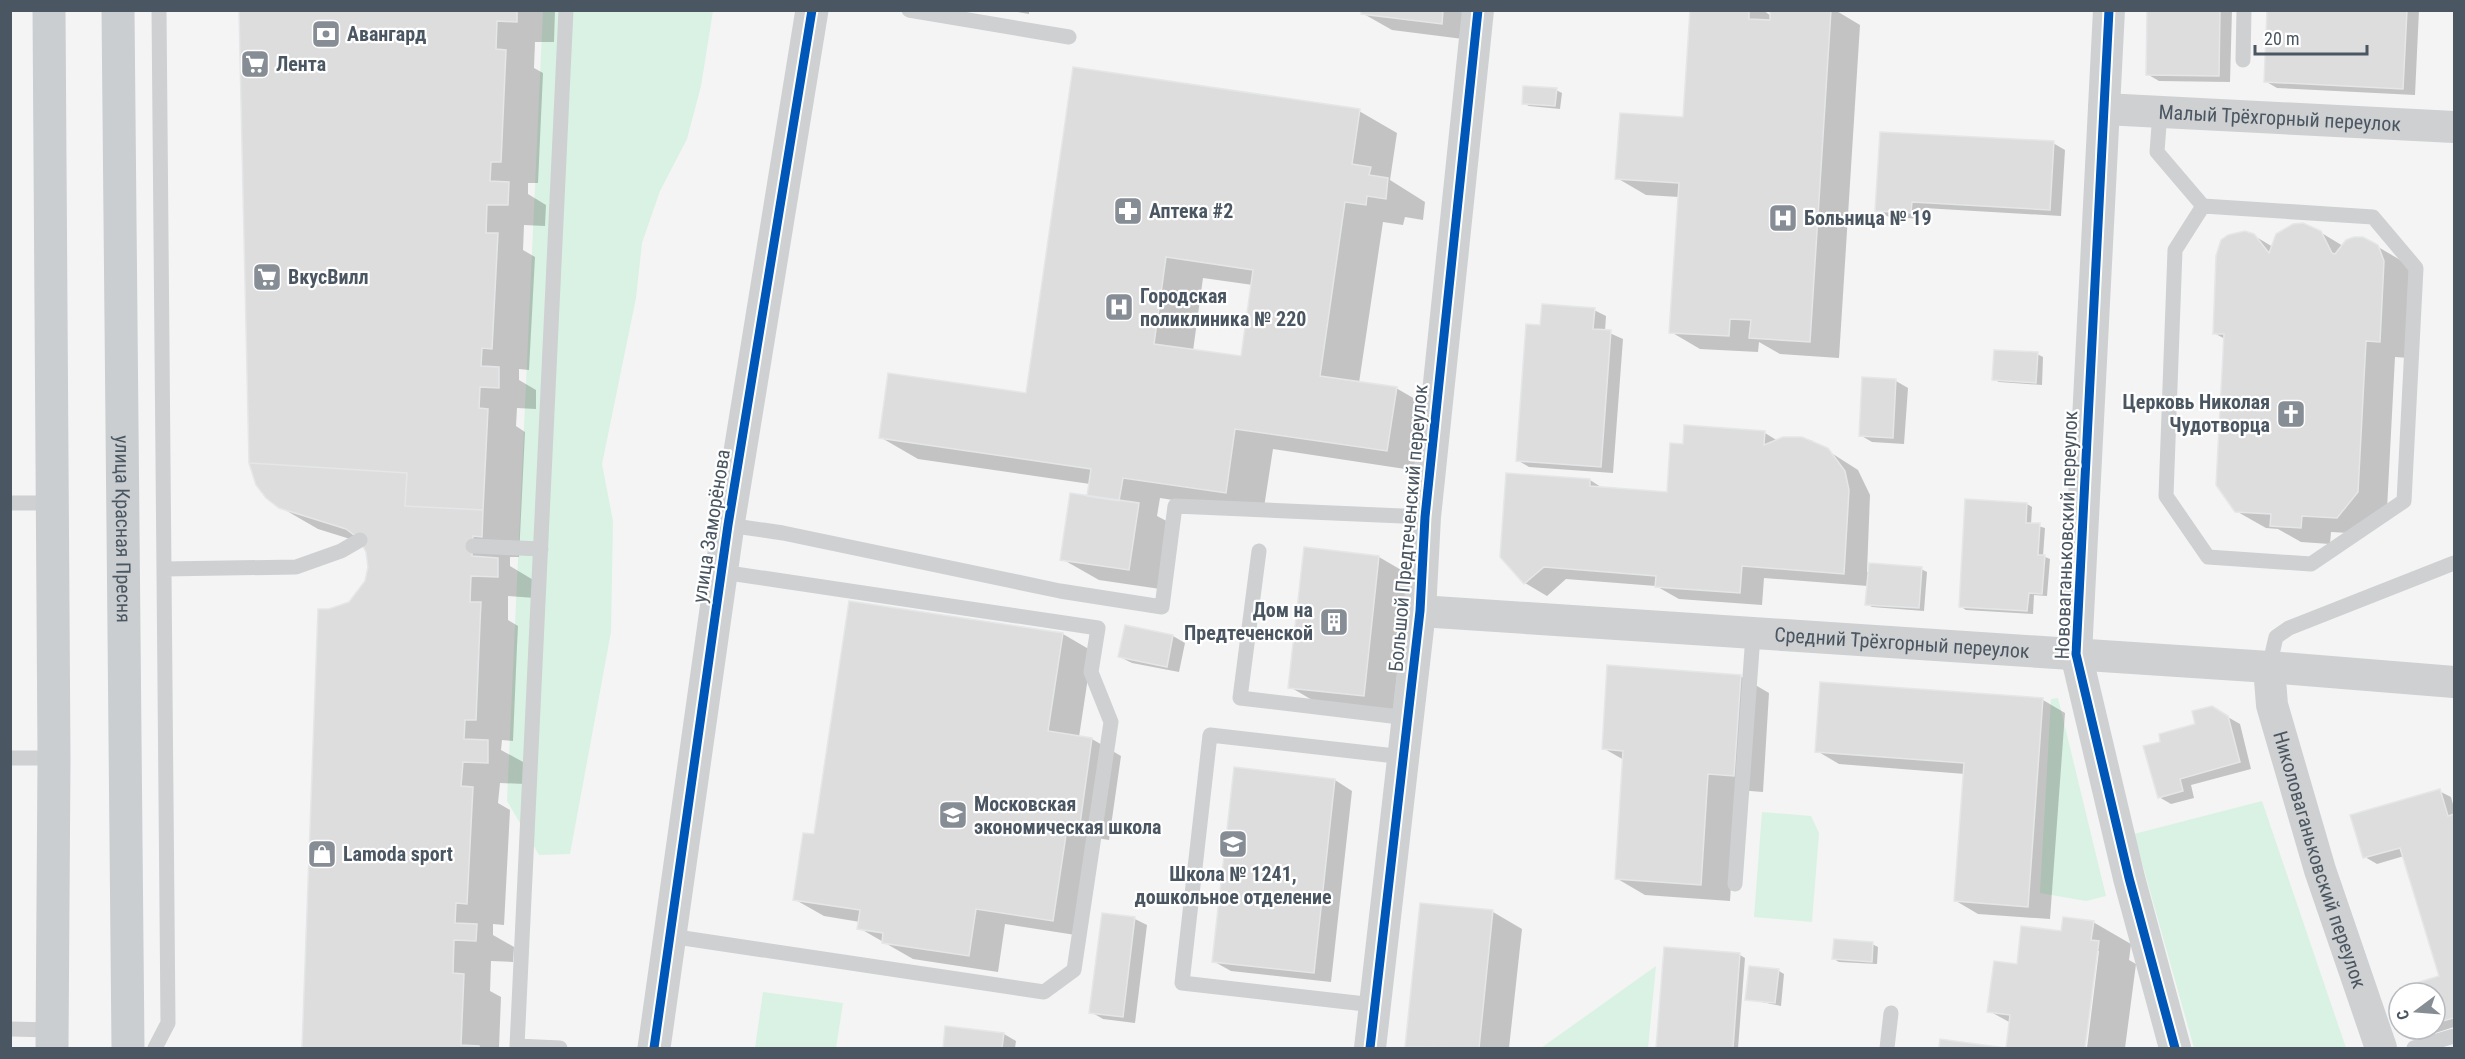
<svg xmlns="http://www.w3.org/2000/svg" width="2465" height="1059" font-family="'Roboto Condensed',sans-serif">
<rect width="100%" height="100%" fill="#f4f4f4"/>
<path fill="#d9f2e3" d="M543 11H713L701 86 687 139 660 191 642 243 636 298 602 464 613 521 611 632 570 854 539 855 507 801Z
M2058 698 2106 896 2086 901 2040 893 2051 699Z
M2262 801 2346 1048H2194L2134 834Z
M1762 812 1811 816 1819 833 1812 922 1754 917Z
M1656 966 1648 1048H1541Z
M763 992 843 1003 836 1048H755Z"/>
<path fill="#0003" fill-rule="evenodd" d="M241 10H555L554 42H535L534 68 543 73 538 183H528V194L546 205 545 226 524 225 523 250 535 257 529 370 519 369V380L536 390V409L517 408 516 426 525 432 519 557H510V566L535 581V598L508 596V620L518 626 517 646 513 741 502 740 501 750 525 763V784L500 783 498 803 510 810 504 925 493 924V935L514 947 513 962 491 961 490 991 501 997 499 1048H304L319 610 329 611 350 603 366 582 370 567 368 551 363 543 318 529 280 507Z
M1006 10H1029V14Z
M1362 10H1474L1471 40 1392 30 1362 13Z
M1691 10H1763L1771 16 1772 10H1835L1860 25 1839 358 1780 354 1759 342 1758 352 1700 349 1671 332 1679 197 1646 195 1617 178 1684 119Z
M2149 10H2232L2230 82 2159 81 2147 74Z
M2269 10H2419L2415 95 2277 88 2265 81Z
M1074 69 1359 111 1397 133 1390 180 1425 202 1423 220 1405 217 1403 225 1383 222 1359 383 1396 388 1434 410 1425 472 1273 449 1263 514 1160 498 1157 516 1176 526 1167 590 1099 580 1062 559 1088 497 1090 484 918 459 880 437 1027 394ZM1203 278 1253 285 1242 358 1193 351Z
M1556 90 1562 93 1560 109 1529 106 1523 103Z
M2053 143 2065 150 2061 216 1924 208 1923 219 1889 217 1877 211Z
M2320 232 2343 246 2363 238 2407 264 2412 271 2409 358 2395 357 2387 509 2367 534 2331 532 2330 544 2301 542 2278 529 2266 528 2236 511 2225 339 2214 333 2253 235 2273 247Z
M1594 310 1606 316 1605 331 1623 339 1613 473 1529 467 1517 460 1542 327Z
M2037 354 2043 357 2042 385 1999 382 1993 379Z
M1896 381 1908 388 1904 444 1872 442 1860 435Z
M1765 433 1778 441 1811 440 1858 470 1870 495 1867 572 1921 569 1927 572 1924 611 1872 607 1867 604 1868 586 1764 578 1762 605 1679 599 1656 586 1566 579 1547 596 1525 583 1590 480 1604 489 1669 493 1684 445Z
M2027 504 2032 507 2031 524 2045 528 2043 556 2050 559 2047 596 2034 595 2033 614 1966 610 1960 606Z
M1379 557 1408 574 1393 712 1319 704 1290 687Z
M1126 627 1173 636 1185 643 1179 672 1132 663 1120 657Z
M1063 634 1092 651 1079 737 1092 739 1121 756 1109 840 1097 838 1082 936 1005 924 998 972 913 959 859 928 860 922 824 916 794 899 816 836Z
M1740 676 1769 693 1763 792 1737 790 1730 901 1645 895 1616 878 1624 760 1603 748Z
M2043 700 2065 713 2050 919 1978 914 1956 901 1965 774 1839 764 1817 751Z
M2212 708 2240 724 2251 769 2191 785 2194 798 2171 804 2159 797 2162 743 2197 725Z
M1335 780 1352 791 1331 982 1231 971 1213 961Z
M2439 791 2451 797 2454 808V1027L2426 1036 2414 1029H2435V993H2404L2441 977 2404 856 2377 864 2365 857Z
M1422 904 1493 912 1522 929 1509 1048H1411L1406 1046Z
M1103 915 1135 919 1147 925 1135 1023 1103 1019 1091 1012Z
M2093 922 2131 944 2129 960 2136 964 2125 1048H2087L2099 951H2096L2084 1048H2007L2011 1023 1989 1011 2018 966 2063 933Z
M1872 944 1878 947 1877 964 1839 962 1834 959Z
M1666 949 1740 955 1745 958 1738 1048H1657Z
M1750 968 1779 971 1784 974 1781 1006 1747 999Z
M947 1028 1004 1034 1016 1041 1015 1048H944Z
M1941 1041 2002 1048H1940Z"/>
<path fill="#ddddde" stroke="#e5e6e7" stroke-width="1.5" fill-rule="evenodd" d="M239 10H517V22L497 21 496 49 506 50 501 162H491L490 181 509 182 508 205H487L486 233H498L492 349 482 348 481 366 499 367V388L480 387 479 408 488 409 483 510 405 506 407 473 249 463Z
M1361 10H1443L1442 24 1361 14Z
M1690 10H1749V19L1770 20V10H1831L1810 342 1749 338 1751 320 1730 319 1729 336 1669 333 1679 183 1615 179 1620 113 1683 117Z
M2147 10H2220L2219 76 2146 75Z
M2267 10H2407L2403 89 2264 82Z
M1073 67 1360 109 1352 164 1371 167 1369 175 1388 178 1386 199 1367 196 1366 205 1345 202 1320 376 1397 387 1387 451 1235 429 1226 493 1123 478 1119 501 1087 496 1091 469 879 438 888 373 1026 393ZM1166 257 1253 270 1241 356 1154 344Z
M1523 86 1557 88 1555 106 1522 104Z
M1880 132 2054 141 2050 210 1912 202 1911 213 1875 211Z
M2303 223 2321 231 2332 253 2335 254 2346 240 2354 237H2363L2378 245 2384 261 2380 342 2366 341 2358 492 2337 518 2302 516 2301 528 2270 526 2271 514 2235 512 2216 485 2224 334H2213L2216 256 2221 240 2228 235 2245 231 2254 234 2269 253 2276 234 2293 224Z
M1542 304 1595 308 1593 329 1611 330 1601 467 1516 461 1526 324 1540 325Z
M1994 350 2038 352 2036 383 1992 380Z
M1862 377 1896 379 1893 438 1859 436Z
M1684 425 1765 431 1764 445 1783 437H1802L1828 448 1845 471 1849 490 1844 574 1742 566 1740 593 1655 587 1656 576 1544 567 1524 584 1500 557 1506 473 1590 479V486L1667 492 1670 443 1683 444Z
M249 463 407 473 405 506 483 510 482 537 473 536 472 556 498 558V577L471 576 470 602H481L480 623 476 720H465L464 739 488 740V763L463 762 461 786 473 787 467 904 456 903 455 923 477 924 476 941 454 940 453 973 464 974 461 1045 479 1046V1048H302L318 609H329L349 602 365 581 368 567 366 552 359 539 346 529 279 508 266 498 256 485Z
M1070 493 1139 503 1129 570 1060 560Z
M1965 499 2027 503 2026 523H2040L2038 555H2045L2042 594 2029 593 2027 611 1959 607Z
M1304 547 1379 556 1364 696 1288 688Z
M1869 563 1922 567 1919 608 1865 605Z
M849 601 1063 633 1048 731 1092 738 1080 824 1068 822 1053 921 976 909 969 956 882 943 883 933 857 929 860 910 793 900 803 833 814 834Z
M1125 625 1173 635 1167 667 1118 657Z
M1607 665 1741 675 1734 776 1708 774 1701 885 1615 879 1623 751 1602 749Z
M1820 682 2043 698 2028 907 1954 901 1964 763 1815 752Z
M2212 706 2228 716 2240 762 2180 779 2183 791 2158 798 2143 746 2160 742 2159 734 2195 724 2192 711Z
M1234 767 1335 779 1314 973 1212 962Z
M2440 789 2448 816 2454 814V1018L2435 1023V993H2402L2400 988 2439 976 2400 848 2363 858 2350 815Z
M1420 903 1493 910 1479 1048 1405 1047Z
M1102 913 1135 917 1123 1017 1089 1013Z
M2063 917 2094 921 2091 940 2099 941 2085 1048H2089H1939L1940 1039 2006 1048 2010 1015 1987 1012 1994 961 2017 964 2021 926 2061 931Z
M1834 939 1873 942 1872 962 1832 959Z
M1664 947 1740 953 1733 1048H1656Z
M1749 966 1779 969 1775 1003 1745 1000Z
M945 1026 1004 1033 1002 1048H943Z"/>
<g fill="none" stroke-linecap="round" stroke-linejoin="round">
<path stroke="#ced0d2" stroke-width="15" d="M909 10 1069 37
M2243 60 2244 10
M2160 112 2157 152 2203 206
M2203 206 2373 217 2416 268 2404 501 2311 564 2208 557 2166 496 2175 250Z
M10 503H51
M728 525 783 533 1060 591 1162 607 1175 506 1425 517
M473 546 541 549
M1259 551 1240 698 1408 718
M164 569 296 567 341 551 360 540
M2269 667 2276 637 2289 628 2454 563
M10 758H54
M1735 884 1753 635
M670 936 1044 992 1074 970 1111 722 1091 672 1098 628 722 572
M1374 1005 1182 983 1210 735 1404 757
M10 1029 52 1030
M155 1048 168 1023 159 10
M560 1048 517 1046 566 10
M1887 1048 1891 1013
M2414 1048 2454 1036"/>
<g stroke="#ced0d2" stroke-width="32">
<path d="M2109 10 2076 654 2129 878 2175 1048"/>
<path id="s1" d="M2104 109 2454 127"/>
<path id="s2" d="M1420 611 2269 667 2454 682"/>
<path id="s3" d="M2269 667 2272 705 2320 870 2381 1048"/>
<path d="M1370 1048 1420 611 1425 517 1478 10"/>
</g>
<path stroke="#ced0d2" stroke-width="33" d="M654 1048 728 525 812 10"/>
<g stroke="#caced1" stroke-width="33">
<path d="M49 10 54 758 52 1048"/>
<path id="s4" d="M118 10 128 1048"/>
</g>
<g stroke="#fff" stroke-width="13">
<path id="cycleway" d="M2109 10 2076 654 2129 878 2175 1048
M654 1048 728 525 812 10
M1370 1048 1420 611 1425 517 1478 10"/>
</g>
<use href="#cycleway" stroke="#0057b8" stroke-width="9"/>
</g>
<defs>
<g id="bank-square" transform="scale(1.5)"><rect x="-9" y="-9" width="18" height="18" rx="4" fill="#868d94" stroke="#fff"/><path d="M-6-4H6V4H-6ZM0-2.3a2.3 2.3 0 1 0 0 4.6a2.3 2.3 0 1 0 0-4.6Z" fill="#fff"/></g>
<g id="supermarket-square" transform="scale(1.5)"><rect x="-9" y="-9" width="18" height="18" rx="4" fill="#868d94" stroke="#fff"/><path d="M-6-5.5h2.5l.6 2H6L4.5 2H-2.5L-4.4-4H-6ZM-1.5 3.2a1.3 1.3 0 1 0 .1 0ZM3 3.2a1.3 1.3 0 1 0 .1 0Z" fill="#fff"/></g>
<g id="pharmacy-square" transform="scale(1.5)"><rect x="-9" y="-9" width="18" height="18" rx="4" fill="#868d94" stroke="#fff"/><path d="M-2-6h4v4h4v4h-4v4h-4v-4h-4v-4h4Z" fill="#fff"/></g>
<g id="hospital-square" transform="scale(1.5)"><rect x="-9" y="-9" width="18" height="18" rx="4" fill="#868d94" stroke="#fff"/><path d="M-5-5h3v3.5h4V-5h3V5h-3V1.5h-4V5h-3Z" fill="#fff"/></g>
<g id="church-square" transform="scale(1.5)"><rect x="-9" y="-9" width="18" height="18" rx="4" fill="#868d94" stroke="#fff"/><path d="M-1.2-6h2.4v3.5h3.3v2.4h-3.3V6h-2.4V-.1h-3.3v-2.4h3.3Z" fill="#fff"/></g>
<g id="building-square" transform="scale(1.5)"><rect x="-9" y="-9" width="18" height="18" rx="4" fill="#868d94" stroke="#fff"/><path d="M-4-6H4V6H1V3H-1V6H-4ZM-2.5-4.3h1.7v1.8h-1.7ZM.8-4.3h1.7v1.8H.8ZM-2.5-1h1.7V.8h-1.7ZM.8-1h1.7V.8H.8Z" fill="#fff"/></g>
<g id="school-square" transform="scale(1.5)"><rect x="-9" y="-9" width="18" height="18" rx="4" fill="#868d94" stroke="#fff"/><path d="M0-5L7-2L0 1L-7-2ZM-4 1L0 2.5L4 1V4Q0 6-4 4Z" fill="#fff"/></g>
<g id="shop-square" transform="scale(1.5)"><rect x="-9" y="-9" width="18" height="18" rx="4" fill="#868d94" stroke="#fff"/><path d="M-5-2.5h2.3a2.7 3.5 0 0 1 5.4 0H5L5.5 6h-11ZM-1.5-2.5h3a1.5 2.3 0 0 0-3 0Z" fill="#fff"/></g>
</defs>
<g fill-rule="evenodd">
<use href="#bank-square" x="326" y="34"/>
<use href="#supermarket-square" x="255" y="64"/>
<use href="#pharmacy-square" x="1128" y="211"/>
<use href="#hospital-square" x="1783" y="218"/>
<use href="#supermarket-square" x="267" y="277"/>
<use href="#hospital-square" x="1119" y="307"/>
<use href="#church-square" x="2291" y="414"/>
<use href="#building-square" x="1334" y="622"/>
<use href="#school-square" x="953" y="815"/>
<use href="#school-square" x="1233" y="844"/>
<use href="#shop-square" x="322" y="854"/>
</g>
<g text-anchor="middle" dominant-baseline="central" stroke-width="4.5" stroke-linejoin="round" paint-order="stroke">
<g font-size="20" font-weight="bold" fill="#4a5661" stroke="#fff" text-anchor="start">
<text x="347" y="34">Авангард</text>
<text x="276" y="64">Лента</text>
<text x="1149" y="211">Аптека #2</text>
<text x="1804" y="218">Больница № 19</text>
<text x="288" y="277">ВкусВилл</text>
<text x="1140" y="296">Городская<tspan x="1140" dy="23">поликлиника № 220</tspan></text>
<text x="2270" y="402" text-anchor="end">Церковь Николая<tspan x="2270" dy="23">Чудотворца</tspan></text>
<text x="1313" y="610" text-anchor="end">Дом на<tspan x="1313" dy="23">Предтеченской</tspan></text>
<text x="974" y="804">Московская<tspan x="974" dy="23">экономическая школа</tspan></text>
<text x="343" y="854">Lamoda sport</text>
<text x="1233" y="874" text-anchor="middle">Школа № 1241,<tspan x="1233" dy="23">дошкольное отделение</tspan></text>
</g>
<g font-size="20" fill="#4a5661" stroke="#fff">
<text stroke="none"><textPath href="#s1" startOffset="176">Малый Трёхгорный переулок</textPath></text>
<text transform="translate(711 526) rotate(-81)">улица Заморёнова</text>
<text transform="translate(1408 528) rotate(-85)">Большой Предтеченский переулок</text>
<text stroke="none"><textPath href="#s4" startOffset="519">улица Красная Пресня</textPath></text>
<text transform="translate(2066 535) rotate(-88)">Нововаганьковский переулок</text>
<text stroke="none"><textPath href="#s2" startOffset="483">Средний Трёхгорный переулок</textPath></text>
<text stroke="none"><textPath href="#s3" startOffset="200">Николоваганьковский переулок</textPath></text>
</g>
</g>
<rect width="2465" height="1059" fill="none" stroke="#4a5661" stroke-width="24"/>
<g transform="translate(2417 1011) rotate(254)"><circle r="28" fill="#ffffff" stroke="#b7bbc0" stroke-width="1.5"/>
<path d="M0-4.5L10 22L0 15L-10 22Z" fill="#868d94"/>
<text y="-9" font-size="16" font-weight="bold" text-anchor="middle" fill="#4a5661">С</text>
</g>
<path d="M2255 45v9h112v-9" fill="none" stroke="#4a5661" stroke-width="3"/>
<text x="2264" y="45" font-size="18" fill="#4a5661" stroke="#ffffff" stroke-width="4.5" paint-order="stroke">20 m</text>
</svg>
